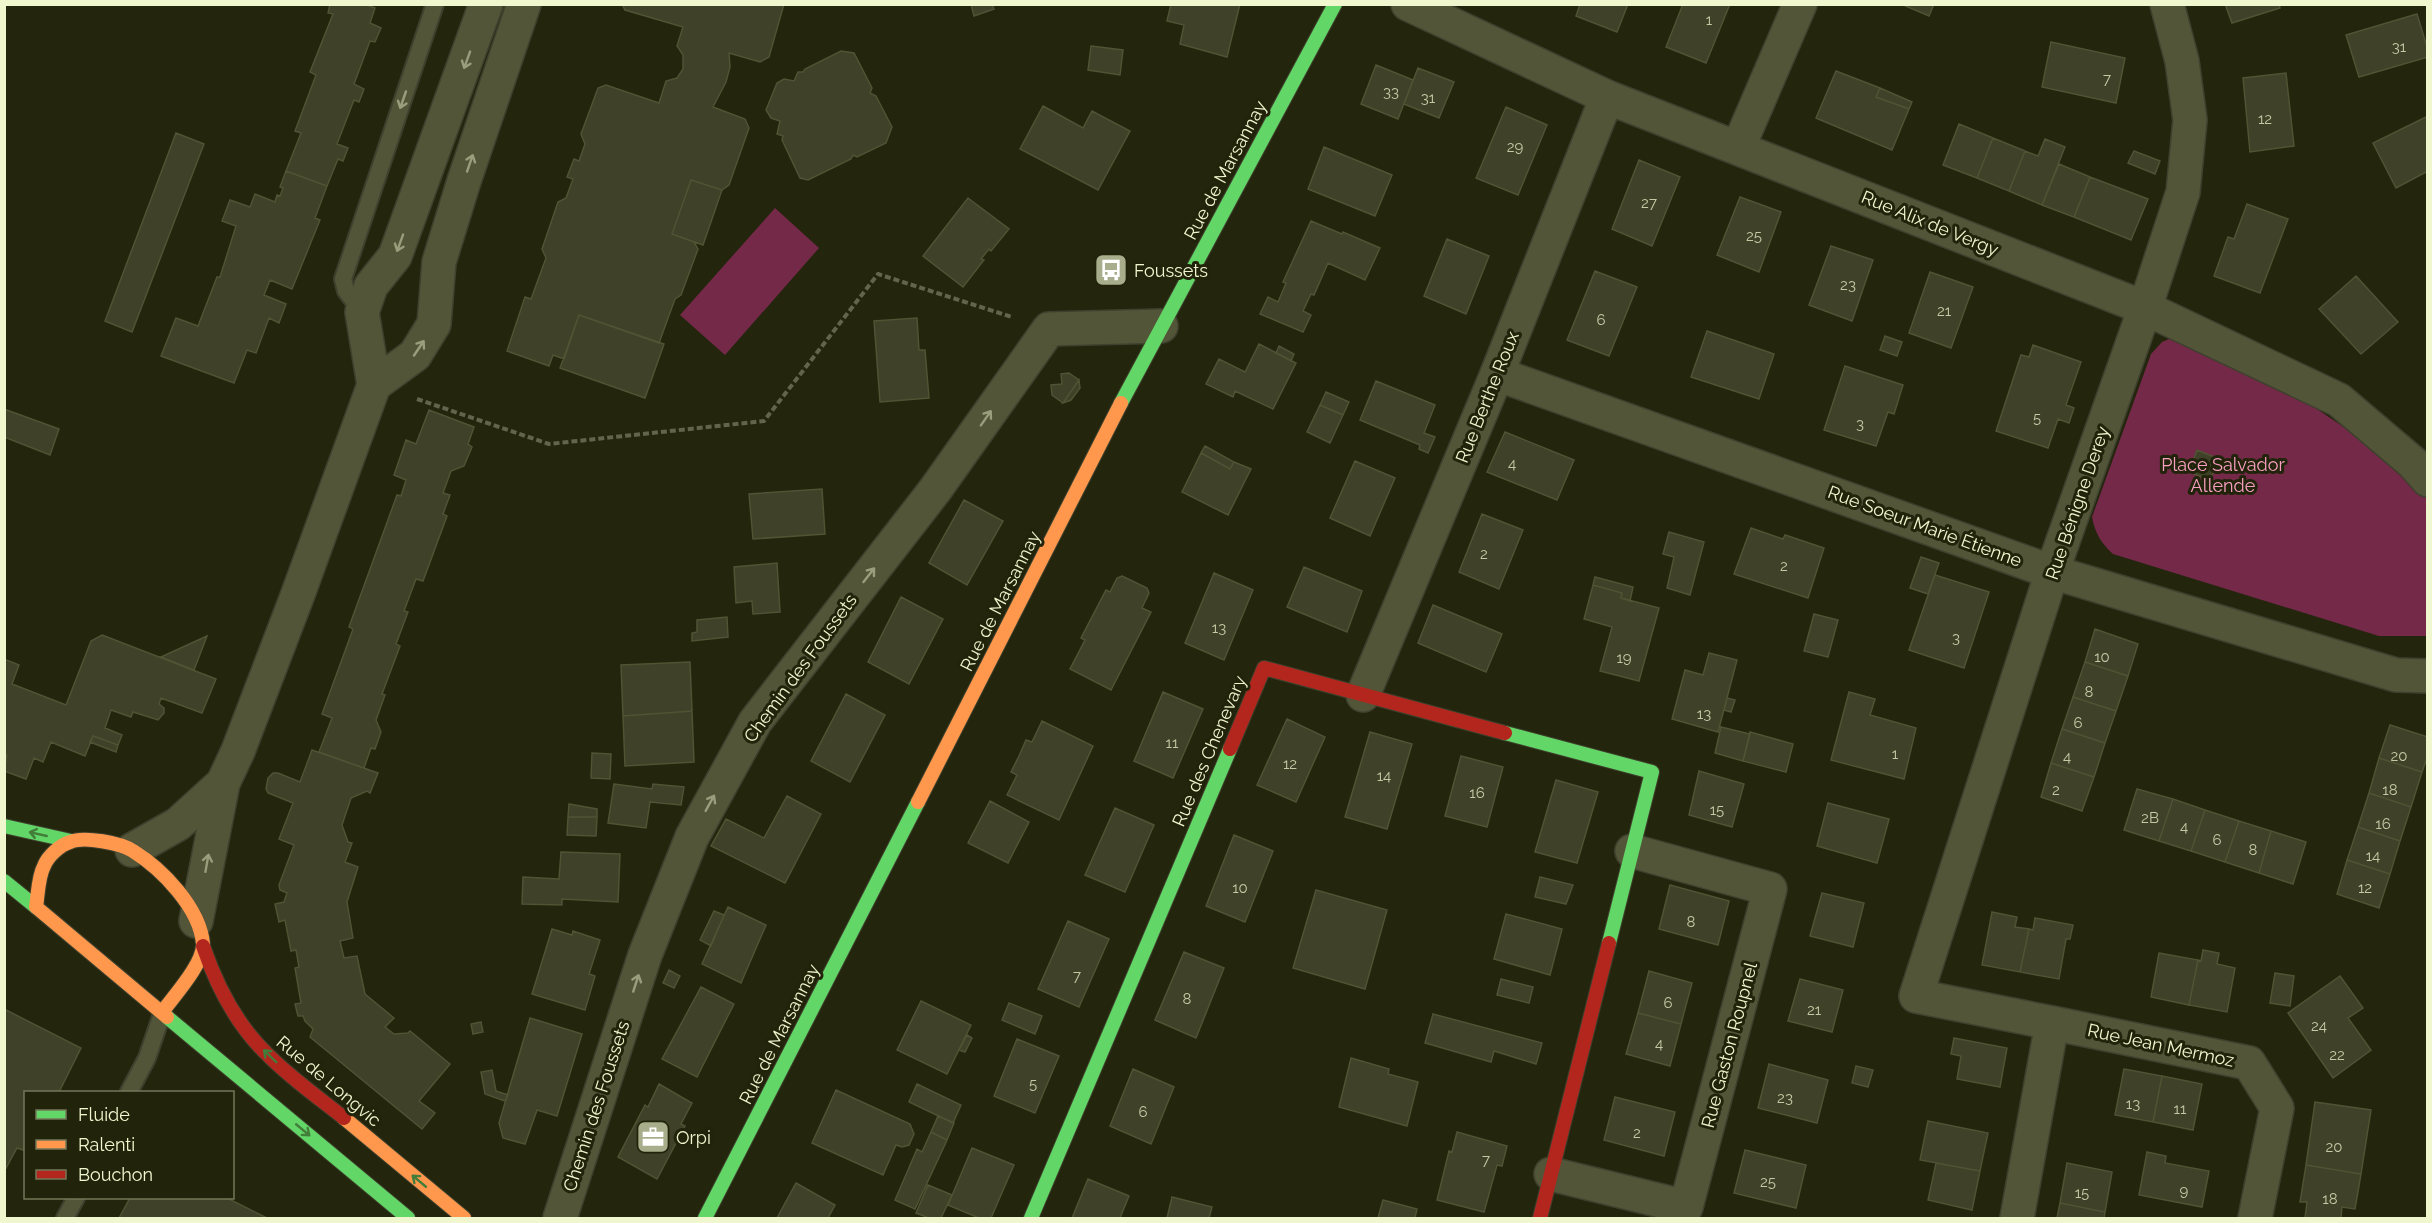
<svg xmlns="http://www.w3.org/2000/svg" width="2432" height="1223" font-family="Raleway,sans-serif">
<rect width="100%" height="100%" fill="#23250d"/>
<path fill="#742949" d="M775 208 819 248 725 355 680 315Z
M2176 336 2277 382 2398 464 2427 492V636H2379L2113 554C2101 543 2095 533 2092 517L2151 354 2162 342Z"/>
<path fill="#3f4128" stroke="#505334" stroke-width="1.5" d="M330 4H364L375 8 370 23 381 28 375 42 370 41 354 84 364 89 359 102 354 100 337 144 348 148 343 161 338 159 327 186 286 171 301 133 295 131 316 75 310 72 333 14 328 13Z
M622 4H784L769 57 760 62 729 53 730 67 726 82 713 107 745 119 749 128 729 185 722 190 691 180 672 234 694 242 698 249 681 295 675 299 659 343 579 315 564 359 553 355 549 366 507 351 525 297 531 299 546 258 542 249 558 202 566 198 573 179 567 177 574 159 579 161 585 144 581 134 598 88 606 85 659 103 666 81 677 78 683 69V55L677 46 683 27 625 10Z
M971 4H992L994 9 974 16Z
M1171 4H1240L1227 57 1180 44 1184 25 1167 21Z
M1580 4H1628L1617 32 1576 16Z
M1683 4H1730L1706 63 1666 47Z
M1901 4H1934L1929 16Z
M2225 4H2279L2280 8 2232 23Z
M2417 14 2428 50V57L2359 77 2346 35Z
M2051 42 2125 58 2116 103 2042 87Z
M1091 46 1123 50 1120 75 1088 70Z
M841 51 854 53 872 88 870 93 876 96 892 127 886 143 857 157 853 155 851 159 808 180 800 178 782 140 783 136 777 134 780 121 771 118 766 110 777 83 784 79 794 81 798 72H803L805 69Z
M1376 65 1413 80 1398 119 1361 104Z
M1418 68 1454 82 1439 118 1404 104Z
M1836 71 1880 88 1876 97 1909 109 1892 150 1816 118Z
M2286 73 2294 146 2250 152 2243 78Z
M1880 88 1912 102 1909 109 1876 97Z
M1043 106 1083 128 1092 111 1130 131 1098 190 1020 149Z
M1506 107 1547 125 1518 195 1476 178Z
M2428 116V171L2396 188 2373 143Z
M1959 124 1993 138 1977 178 1943 165Z
M176 133 204 144 132 332 105 321Z
M1993 138 2025 151 2009 191 1977 178Z
M2045 139 2065 147 2042 205 2009 191 2025 151 2038 156Z
M1324 147 1392 175 1375 216 1308 189Z
M2134 151 2160 161 2155 174 2128 163Z
M1639 160 1680 177 1652 246 1612 229Z
M2059 164 2090 177 2074 217 2042 205Z
M286 171 327 186 315 218 320 220 292 289 270 280 264 295 286 304 279 323 269 318 256 353 247 350 234 383 161 356 176 318 198 326 217 277H220L236 226 222 221 230 200 250 207 255 194 275 202 277 195 280 196 283 188 280 187Z
M2090 177 2148 199 2131 240 2074 217Z
M691 180 722 190 703 245 672 234Z
M1740 197 1781 212 1759 272 1717 255Z
M968 198 1009 229 991 251 989 249 981 259 984 260 963 287 923 256Z
M2247 204 2288 219 2260 293 2214 276 2228 237 2234 239Z
M1311 221 1342 234 1343 232 1380 248 1365 280 1328 263 1314 295 1311 294 1303 311 1311 315 1303 332 1260 314 1268 297 1278 302 1286 283 1283 282Z
M1447 239 1489 256 1466 314 1424 296Z
M1831 246 1873 260 1852 321 1809 305Z
M1595 271 1637 287 1609 356 1567 340Z
M1930 272 1973 287 1951 348 1909 333Z
M2356 276 2398 322 2361 354 2319 309Z
M579 315 664 344 645 398 560 368Z
M917 318 919 350H925L929 398 880 402 874 321Z
M1707 331 1774 354 1759 399 1691 377Z
M1885 336 1902 342 1897 356 1880 350Z
M1259 344 1296 363 1273 409 1235 391 1233 397 1206 384 1219 359 1245 372Z
M2033 345 2081 362 2066 405 2074 408 2069 423 2058 419 2048 448 1996 431 2021 355 2029 357Z
M1279 346 1294 354 1291 361 1276 353Z
M1845 366 1903 385 1894 414 1888 412 1876 446 1824 430Z
M1069 373 1079 380 1063 403 1052 395 1051 385 1062 384 1061 374Z
M1079 380 1080 388 1071 400 1063 403Z
M1376 381 1435 405 1424 433 1435 437 1428 453 1419 449 1420 445 1360 420Z
M1326 392 1349 402 1343 415 1320 405Z
M1320 405 1343 415 1330 443 1307 432Z
M4 409 59 429 50 455 4 437Z
M429 410 474 427 468 444 472 447 464 466 451 471 443 493 450 495 443 514 447 516 423 581 416 579 404 611 408 612 396 644 400 646 382 694 385 695 376 720 381 732 375 749 371 748 364 768 319 752 332 718 322 714 353 629 349 627 397 495 401 496 406 480 394 475 406 440 416 444Z
M1505 432 1574 460 1557 500 1487 472Z
M1205 446 1234 462 1230 469 1201 453Z
M2197 450 2219 459 2210 480 2189 472Z
M1201 453 1230 469 1234 462 1251 469 1228 515 1182 492Z
M1355 461 1395 478 1370 536 1330 518Z
M822 489 825 534 753 539 749 494Z
M964 500 1003 521 967 585 929 563Z
M1482 514 1523 530 1499 589 1459 572Z
M1751 528 1783 539 1785 535 1824 548 1808 598 1734 574Z
M1669 532 1704 542 1690 595 1667 588 1674 557 1663 554Z
M1921 557 1939 563 1928 594 1910 588Z
M777 563 780 612 753 614 752 601 736 603 734 567Z
M1304 567 1362 591 1347 632 1287 607Z
M1214 573 1253 590 1224 660 1185 643Z
M1935 575 1989 592 1964 668 1909 650Z
M1122 576 1147 588 1149 593 1142 608 1151 612 1111 690 1070 669 1085 640 1081 638 1106 590 1110 592 1117 578Z
M1595 577 1633 587 1630 601 1621 598 1622 593 1593 585Z
M1593 585 1622 593 1621 598 1659 608 1639 681 1600 671 1612 627 1584 619Z
M901 597 943 619 909 684 868 662Z
M1433 605 1502 634 1486 672 1418 643Z
M1814 614 1838 620 1828 657 1804 651Z
M727 617 728 637 692 641V633L697 632V620Z
M2095 629 2138 644 2128 676 2085 662Z
M102 635 216 679 202 713 161 698 159 704 164 708V713L158 720 133 712 131 717 111 710 105 728 122 735 118 745 93 736 85 756 51 742 43 762 34 758 26 779 4 771 7 755 4 754V659L19 665 12 684 66 705 91 641Z
M207 636 194 670 161 657Z
M1709 653 1737 660 1718 732 1672 719 1685 670 1703 675Z
M690 662 692 711 623 716 621 665Z
M2085 662 2128 676 2116 711 2073 697Z
M1163 692 1203 709 1173 778 1134 761Z
M1849 692 1875 699 1870 715 1916 728 1904 779 1831 760Z
M846 694 885 715 850 782 811 761Z
M2073 697 2116 711 2105 743 2062 729Z
M1727 698 1735 700 1731 712 1724 710Z
M692 711 694 762 625 766 623 716Z
M1287 719 1325 737 1296 802 1257 785Z
M1042 721 1093 746 1059 820 1007 795 1017 775 1011 772 1019 756 1026 740 1032 742Z
M2390 725 2428 737V755L2422 772 2379 758Z
M1721 727 1750 734 1743 761 1715 753Z
M2062 729 2105 743 2094 777 2051 763Z
M1370 732 1412 744 1387 829 1345 817Z
M1750 732 1793 744 1786 772 1743 761Z
M93 736 118 745 116 752 90 742Z
M312 750 378 773 370 793 367 791 351 798 342 825 348 842 352 843 345 862 358 867 347 902 353 938 340 941 344 958 357 956 365 994 394 1018 385 1027 394 1034 408 1033 410 1031 450 1064 419 1101 435 1113 422 1129 310 1037 313 1029 305 1021 303 1016H298L295 1004 301 1003 295 968 299 967 296 950 291 951 285 920 279 922 275 904 284 902 287 893 280 890 279 885 294 845 279 839 293 803 268 793 266 789 268 778 273 773H278L300 782Z
M592 753 611 754 610 779 591 778Z
M1461 756 1503 767 1487 827 1445 816Z
M2379 758 2422 772 2411 807 2369 793Z
M2051 763 2094 777 2082 811 2041 797Z
M1699 771 1744 784 1732 827 1689 815Z
M1556 780 1598 792 1577 863 1535 852Z
M614 784 652 789 653 784 684 787 681 805 650 802 646 828 608 823Z
M2137 789 2173 799 2159 841 2124 830Z
M2369 793 2411 807 2400 841 2358 827Z
M787 796 821 814 785 883 711 846 726 819 764 838Z
M2173 799 2205 810 2191 851 2159 841Z
M990 801 1029 822 1008 863 968 843Z
M1828 803 1889 819 1877 863 1817 846Z
M569 804 597 809V817H568Z
M1115 808 1154 825 1125 892 1085 875Z
M2205 810 2239 821 2225 862 2191 851Z
M568 817H597L596 836 567 835Z
M2239 821 2271 831 2259 873 2225 862Z
M2358 827 2400 841 2390 874 2347 860Z
M2271 831 2306 842 2293 884 2259 873Z
M1234 835 1273 851 1245 922 1206 906Z
M561 852 620 854 618 902 562 899V905L522 904 523 877 559 879Z
M2347 860 2390 874 2379 908 2337 894Z
M1540 877 1573 885 1566 904 1535 897Z
M1670 885 1729 901 1718 945 1659 929Z
M1316 890 1387 910 1365 989 1293 968Z
M1822 893 1864 903 1853 947 1810 936Z
M728 907 766 925 741 983 702 964Z
M714 911 724 915 711 946 700 940Z
M1992 912 2017 917 2015 927 2029 929 2020 972 1982 965Z
M1506 914 1562 929 1550 975 1494 959Z
M2035 918 2073 925 2070 939H2066L2059 979 2020 972 2029 929 2033 930Z
M1068 921 1109 939 1079 1007 1038 989Z
M552 929 572 935 573 931 600 940 589 974 595 976 585 1010 532 994Z
M2203 950 2219 953 2217 964 2235 968 2227 1012 2189 1005 2198 960 2201 961Z
M1184 952 1224 968 1196 1038 1155 1020Z
M2159 953 2198 960 2189 1005 2151 997Z
M669 970 680 976 674 988 663 983Z
M1649 971 1692 983 1681 1024 1638 1013Z
M2275 973 2294 976 2290 1006 2270 1003Z
M2340 976 2363 1008 2348 1018 2371 1050 2333 1078 2288 1013Z
M1501 979 1533 987 1529 1003 1497 995Z
M1800 979 1843 990 1832 1032 1788 1021Z
M701 987 734 1004 697 1077 662 1059Z
M921 1001 971 1025 947 1074 897 1050Z
M1009 1003 1042 1016 1035 1034 1002 1020Z
M4 1009 81 1048 59 1092H26V1144L23 1150 17 1148 4 1172Z
M1638 1013 1681 1024 1670 1066 1626 1054Z
M1433 1014 1542 1043 1536 1064 1494 1051 1491 1062 1425 1043Z
M530 1018 582 1034 557 1116 537 1110 525 1144 503 1138 499 1123Z
M481 1022 483 1032 473 1034 471 1024Z
M967 1035 972 1038 965 1052 959 1050Z
M1954 1038 2007 1048 2000 1087 1957 1079 1961 1056 1951 1054Z
M1017 1039 1059 1056 1035 1113 994 1096Z
M1351 1058 1389 1069 1388 1074 1418 1082 1407 1126 1339 1107Z
M1769 1064 1828 1080 1817 1123 1758 1108Z
M1856 1066 1873 1070 1868 1087 1852 1083Z
M1133 1069 1174 1087 1151 1144 1110 1126Z
M2124 1069 2162 1076 2153 1122 2115 1115Z
M492 1070 496 1091 508 1095 505 1101 485 1094 481 1072Z
M2162 1076 2202 1084 2193 1130 2153 1122Z
M659 1084 692 1103 681 1124 685 1126 657 1179 618 1157 645 1105 648 1107Z
M917 1084 961 1105 953 1123 909 1102Z
M836 1090 910 1124 914 1134 909 1145 902 1147 896 1145 883 1175 812 1143Z
M1615 1097 1675 1112 1664 1156 1604 1140Z
M2315 1102 2371 1110 2361 1174 2306 1165Z
M938 1116 954 1123 947 1140 931 1132Z
M1928 1121 1988 1133 1980 1171 1920 1160Z
M931 1132 947 1140 915 1209 895 1200 917 1149 922 1152Z
M1457 1132 1507 1146 1502 1166 1497 1165 1484 1212 1437 1200 1449 1151 1452 1152Z
M972 1148 1014 1165 991 1218H979L948 1205Z
M1745 1150 1806 1165 1796 1208 1734 1193Z
M2147 1152 2166 1156 2165 1163 2209 1171 2202 1207 2139 1195Z
M1936 1163 1980 1171 1972 1210 1928 1200Z
M2067 1163 2112 1172 2105 1212 2060 1203Z
M2306 1165 2361 1174 2355 1209 2342 1207 2341 1218H2305L2307 1202H2300Z
M1088 1179 1129 1196 1120 1218H1072Z
M796 1183 835 1205 828 1218H777Z
M928 1185 952 1195 941 1218H929L916 1213Z
M1172 1197 1212 1207 1209 1218H1167Z
M130 1198H227L267 1218H119Z
M1383 1200 1417 1209 1415 1218H1378Z
M2060 1203 2105 1212 2104 1218H2057Z"/>
<g fill="none" stroke-linecap="round" stroke-linejoin="round">
<g stroke="#3e412d" stroke-width="20">
<path id="lane" d="M362 312 346 291 343 279 435 4
M129 1092 147 1058 163 1011
M65 1218 76 1198"/>
</g>
<g stroke="#3e412d" stroke-width="36">
<path id="street" d="M1408 4 1607 97 2145 308 2339 400 2413 463 2428 480
M1738 148 1800 4
M1497 374 2052 572 2396 675 2428 676
M374 385 415 355 434 324 439 262 464 181 524 4
M1363 695 1497 374 1607 97
M223 783 238 751 298 594 374 385 362 312 371 286 395 256 486 4
M132 850 178 824 223 783 196 921
M2052 1023 2249 1063 2277 1108 2255 1218
M1551 1174 1686 1207 1770 889 1632 851
M560 1218 645 955 692 837 755 722 935 490 1049 329 1161 326
M2017 1218 2052 1023 1916 996 2052 572 2145 308 2183 192 2190 120 2182 61 2167 4"/>
</g>
<g stroke="#3e412d" stroke-width="16">
<path id="fast" d="M1121 403 1335 4
M1505 733 1652 772 1609 943
M4 826 71 841
M4 881 36 907
M167 1017 408 1218
M705 1218 918 802
M1031 1218 1230 749"/>
</g>
<g stroke="#3e412d" stroke-width="16">
<path id="slow" d="M918 802 1121 403
M163 1011C174 996 204 963 203 944 200 908 162 869 133 851 121 843 84 836 70 842 60 845 48 856 44 866 38 877 38 895 36 907L167 1017
M344 1118 464 1218"/>
</g>
<g stroke="#3e412d" stroke-width="16">
<path id="jam" d="M1230 749 1264 668 1505 733
M203 946C217 987 237 1026 269 1056 292 1079 319 1098 344 1118
M1540 1218 1609 943"/>
</g>
<path stroke="#62654d" stroke-width="4" stroke-dasharray="6 3" stroke-linecap="butt" d="M417 399 549 444 764 421 878 274 1012 317"/>
<use href="#lane" stroke="#535539" stroke-width="16"/>
<use href="#street" stroke="#535539" stroke-width="33"/>
<use href="#fast" stroke="#63d668" stroke-width="14"/>
<use href="#slow" stroke="#ff974d" stroke-width="14"/>
<use href="#jam" stroke="#b3261e" stroke-width="14"/>
</g>
<defs><path id="oneway-shaft" d="M-6 0H5M1.5-3L5.5 0L1.5 3" fill="none" stroke-width="1.6" stroke-linecap="round" stroke-linejoin="round" transform="scale(1.5)"/></defs>
<g stroke="#9a9e7c">
<use href="#oneway-shaft" transform="translate(467 60) rotate(110)"/>
<use href="#oneway-shaft" transform="translate(403 100) rotate(109)"/>
<use href="#oneway-shaft" transform="translate(470 163) rotate(-71)"/>
<use href="#oneway-shaft" transform="translate(400 243) rotate(110)"/>
<use href="#oneway-shaft" transform="translate(419 348) rotate(-56)"/>
<use href="#oneway-shaft" transform="translate(986 418) rotate(-55)"/>
<use href="#oneway-shaft" transform="translate(869 575) rotate(-52)"/>
<use href="#oneway-shaft" transform="translate(710 803) rotate(-61)"/>
<use href="#oneway-shaft" transform="translate(207 863) rotate(-80)"/>
<use href="#oneway-shaft" transform="translate(636 983) rotate(-72)"/>
</g>
<g stroke="#427d3a">
<use href="#oneway-shaft" transform="translate(38 834) rotate(-167)"/>
<use href="#oneway-shaft" transform="translate(270 1056) rotate(-136)"/>
<use href="#oneway-shaft" transform="translate(303 1130) rotate(40)"/>
<use href="#oneway-shaft" transform="translate(419 1181) rotate(-140)"/>
</g>
<defs>
<g id="bus-square" transform="scale(1.725)"><rect x="-9" y="-9" width="18" height="18" rx="4" fill="#a8ae8b" stroke="#21240b"/><path d="M-5-6H5V4H4V6H2V4H-2V6H-4V4H-5ZM-3.5-4V0h7V-4ZM-3.5 1.2v1.5H-2V1.2ZM2 1.2v1.5H3.5V1.2Z" fill="#fff"/></g>
<g id="office-square" transform="scale(1.725)"><rect x="-9" y="-9" width="18" height="18" rx="4" fill="#a8ae8b" stroke="#21240b"/><path d="M-6-3h4V-5.5h4V-3h4V5H-6ZM-1-4.5V-3h2v-1.5ZM-6 0V1H6V0Z" fill="#fff"/></g>
</defs>
<g fill-rule="evenodd">
<use href="#bus-square" x="1111" y="270"/>
<use href="#office-square" x="653" y="1137"/>
</g>
<g text-anchor="middle" dominant-baseline="central" stroke-width="6" stroke-linejoin="round" paint-order="stroke">
<g font-size="15" fill="#c4caa5">
<text x="1709" y="20">1</text>
<text x="2399" y="47">31</text>
<text x="2107" y="79">7</text>
<text x="1391" y="92">33</text>
<text x="1428" y="98">31</text>
<text x="2265" y="119">12</text>
<text x="1515" y="147">29</text>
<text x="1649" y="203">27</text>
<text x="1754" y="236">25</text>
<text x="1848" y="285">23</text>
<text x="1944" y="311">21</text>
<text x="1601" y="320">6</text>
<text x="2037" y="418">5</text>
<text x="1860" y="424">3</text>
<text x="1512" y="464">4</text>
<text x="1484" y="554">2</text>
<text x="1784" y="566">2</text>
<text x="1219" y="628">13</text>
<text x="1956" y="638">3</text>
<text x="2102" y="657">10</text>
<text x="1624" y="658">19</text>
<text x="2089" y="692">8</text>
<text x="1704" y="714">13</text>
<text x="2078" y="723">6</text>
<text x="1172" y="743">11</text>
<text x="1895" y="754">1</text>
<text x="2399" y="756">20</text>
<text x="2067" y="757">4</text>
<text x="1290" y="764">12</text>
<text x="1384" y="776">14</text>
<text x="2056" y="790">2</text>
<text x="2390" y="790">18</text>
<text x="1477" y="793">16</text>
<text x="1717" y="810">15</text>
<text x="2150" y="818">2B</text>
<text x="2383" y="824">16</text>
<text x="2184" y="827">4</text>
<text x="2217" y="840">6</text>
<text x="2253" y="850">8</text>
<text x="2373" y="856">14</text>
<text x="1240" y="888">10</text>
<text x="2365" y="888">12</text>
<text x="1691" y="922">8</text>
<text x="1077" y="976">7</text>
<text x="1187" y="999">8</text>
<text x="1668" y="1003">6</text>
<text x="1814" y="1010">21</text>
<text x="2319" y="1026">24</text>
<text x="1659" y="1044">4</text>
<text x="2337" y="1055">22</text>
<text x="1033" y="1084">5</text>
<text x="1785" y="1098">23</text>
<text x="2133" y="1104">13</text>
<text x="2180" y="1109">11</text>
<text x="1143" y="1112">6</text>
<text x="1637" y="1133">2</text>
<text x="2334" y="1147">20</text>
<text x="1486" y="1160">7</text>
<text x="1768" y="1182">25</text>
<text x="2184" y="1191">9</text>
<text x="2082" y="1193">15</text>
<text x="2330" y="1199">18</text>
</g>
<g font-size="18" fill="#f0f7cf" stroke="#21240b">
<text transform="translate(1225 170) rotate(-62)">Rue de Marsannay</text>
<text transform="translate(1930 223) rotate(22)">Rue Alix de Vergy</text>
<text transform="translate(1487 397) rotate(-68)">Rue Berthe Roux</text>
<text transform="translate(2077 503) rotate(-71)">Rue Bénigne Derey</text>
<text transform="translate(1925 526) rotate(20)">Rue Soeur Marie Étienne</text>
<text transform="translate(1000 601) rotate(-63)">Rue de Marsannay</text>
<text transform="translate(800 668) rotate(-54)">Chemin des Foussets</text>
<text transform="translate(1209 751) rotate(-67)">Rue des Chenevary</text>
<text transform="translate(779 1034) rotate(-63)">Rue de Marsannay</text>
<text transform="translate(1729 1045) rotate(-75)">Rue Gaston Roupnel</text>
<text transform="translate(2161 1045) rotate(12)">Rue Jean Mermoz</text>
<text transform="translate(329 1081) rotate(40)">Rue de Longvic</text>
<text transform="translate(596 1106) rotate(-72)">Chemin des Foussets</text>
</g>
<g font-size="18" fill="#f0f7cf" stroke="#21240b" text-anchor="start">
<text x="1134" y="270">Foussets</text>
<text x="676" y="1137">Orpi</text>
</g>
<g font-size="18" fill="#f99fc2" stroke="#21240b">
<text x="2223" y="464">Place Salvador<tspan x="2223" dy="21">Allende</tspan></text>
</g>
</g>
<rect width="2432" height="1223" fill="none" stroke="#f0f7cf" stroke-width="12"/>
<rect x="24" y="1091" width="210" height="108" fill="#21240b" stroke="#747859" stroke-width="1.5"/>
<rect x="36" y="1110" width="30" height="9" fill="#63d668" stroke="#747859" stroke-width="1.5"/>
<text x="78" y="1121" font-size="18" fill="#f0f7cf">Fluide</text>
<rect x="36" y="1140" width="30" height="9" fill="#ff974d" stroke="#747859" stroke-width="1.5"/>
<text x="78" y="1151" font-size="18" fill="#f0f7cf">Ralenti</text>
<rect x="36" y="1170" width="30" height="9" fill="#b3261e" stroke="#747859" stroke-width="1.5"/>
<text x="78" y="1181" font-size="18" fill="#f0f7cf">Bouchon</text>
</svg>
